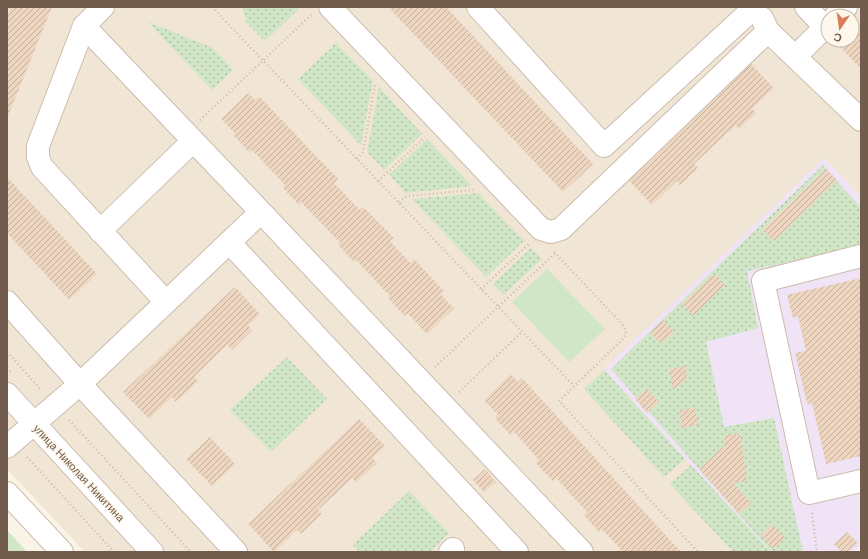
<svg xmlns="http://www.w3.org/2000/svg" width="868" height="559" font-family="'DM Sans',sans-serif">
<defs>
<pattern id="park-dots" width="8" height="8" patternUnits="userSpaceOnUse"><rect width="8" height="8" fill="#d1e6c6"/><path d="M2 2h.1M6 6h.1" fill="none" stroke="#aebea3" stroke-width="1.8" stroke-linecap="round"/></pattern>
<pattern id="building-hatch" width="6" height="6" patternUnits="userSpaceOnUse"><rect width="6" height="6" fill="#edd5c0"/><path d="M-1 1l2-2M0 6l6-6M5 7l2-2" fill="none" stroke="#c4b09e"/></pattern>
</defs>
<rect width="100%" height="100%" fill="#faf4e6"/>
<path fill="#f1e6d5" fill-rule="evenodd" d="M7 7H861V198L824 158 769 552H85L7 469ZM828 16H852V40H828Z"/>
<path fill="#f0e3f6" d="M824 158 861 198V545L854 552H769L604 369Z"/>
<path fill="#d1e6c6" d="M547 269 605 329 569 362 512 302Z
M7 530 27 552H7Z"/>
<path fill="url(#park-dots)" d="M242 7H295L298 10 265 41 246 22Z
M148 22 213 48 233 70 212 90Z
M336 43 373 81 361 145 298 79Z
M379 87 422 134 384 170 367 152Z
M427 139 472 186 406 193 389 175Z
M823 165 861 208V246L747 271 758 328 706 342 724 427 774 418 803 552H772L611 369Z
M478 193 524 241 486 277 412 199Z
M531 248 542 259 504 295 493 284Z
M287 357 327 399 271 452 230 410Z
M604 370 685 459 664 477 584 389Z
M691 465 771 552H733L670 484Z
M409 491 449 533 430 552H360L353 545Z"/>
<path fill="url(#building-hatch)" d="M10 7H52L8 116 7 15Z
M388 7H446L593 164 563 192Z
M861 27V69L840 47 847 40H852V35Z
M751 64 774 88 752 109 756 113 739 129 736 125 694 164 698 168 689 177 680 185 677 181 652 205 629 181Z
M248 93 255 100 259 96 338 179 334 183 360 210 363 207 394 238 390 241 410 263 414 259 444 291 440 294 454 308 427 334 407 313 405 316 396 307 388 298 390 296 356 260 354 262 338 245 340 243 301 202 299 205 283 188 285 185 252 150 249 152 233 135 235 133 221 119Z
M826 169 837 180 774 241 762 230Z
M7 177 97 274 69 300 7 233Z
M714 274 725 285 693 316 682 304Z
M861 278V456L826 464 812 403 807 404 795 353 806 351 798 316 793 318 787 295Z
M235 287 260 314 248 326 252 330 232 350 227 345 194 377 198 381 176 402 172 397 149 419 123 392Z
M663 320 674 332 661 344 650 333Z
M685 366 687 378 673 390 669 369Z
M511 374 518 382 522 378 681 552H623L602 529 599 532 584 515 587 512 556 478 553 481 544 472 536 463 539 460 514 432 510 435 503 427 495 418 498 415 484 400Z
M647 389 659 402 647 413 635 399Z
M695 408 698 425 682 428 679 410Z
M359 419 385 446 372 458 377 463 356 482 352 478 318 510 322 514 301 534 297 530 274 552 248 524Z
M740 433 747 481 733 483 751 503 739 514 699 469 725 445 724 436Z
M210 437 235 464 212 486 186 459Z
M485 469 496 482 484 492 473 480Z
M773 525 785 538 773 549 761 535Z
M847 532 858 543 848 552H841L834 544Z"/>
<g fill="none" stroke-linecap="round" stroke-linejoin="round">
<g stroke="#cbbcad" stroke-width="24">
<path id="minor" d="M103 7 84 26 38 146V157L42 167 166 302
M330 7 541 229 551 232 561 229 768 31
M478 7 604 146 755 7
M806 7 825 27
M836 16 846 7
M762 18 768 31 861 120
M84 26 261 212
M795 57 828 24
M100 231 193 141
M229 242 517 552
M861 256 763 281 809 493 861 481
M7 302 80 384 236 552
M7 394 152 552
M7 447 80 384 261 212 582 552
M7 493 62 552
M450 552 453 549"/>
</g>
<path stroke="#d2b8a4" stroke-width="2.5" stroke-dasharray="1 3" stroke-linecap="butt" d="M212 7 574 386
M200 120 311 15
M357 159 363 152 375 85
M378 181 425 137
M399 202 407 196 475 190
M554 252 624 326 626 333 624 338 559 401 698 552
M481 289 529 244
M7 352 41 390
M435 367 555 253
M7 368 12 373
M459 392 522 332
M69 420 191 552
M27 457 114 552
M812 513 817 552"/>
<use href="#minor" stroke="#fff" stroke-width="22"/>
</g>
<g text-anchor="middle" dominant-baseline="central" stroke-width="3" stroke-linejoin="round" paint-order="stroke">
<g font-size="11" fill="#715c4d" stroke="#fdf7ec">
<text transform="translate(79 473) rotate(47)">улица Николая Никитина</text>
</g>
</g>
<rect width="868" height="559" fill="none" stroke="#715c4d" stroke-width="16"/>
<g transform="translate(840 28) rotate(193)"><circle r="19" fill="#fdf7ec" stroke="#c5b9ac"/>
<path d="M0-3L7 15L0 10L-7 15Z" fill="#d87c57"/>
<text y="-6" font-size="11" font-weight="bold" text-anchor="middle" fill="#715c4d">С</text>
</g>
</svg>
